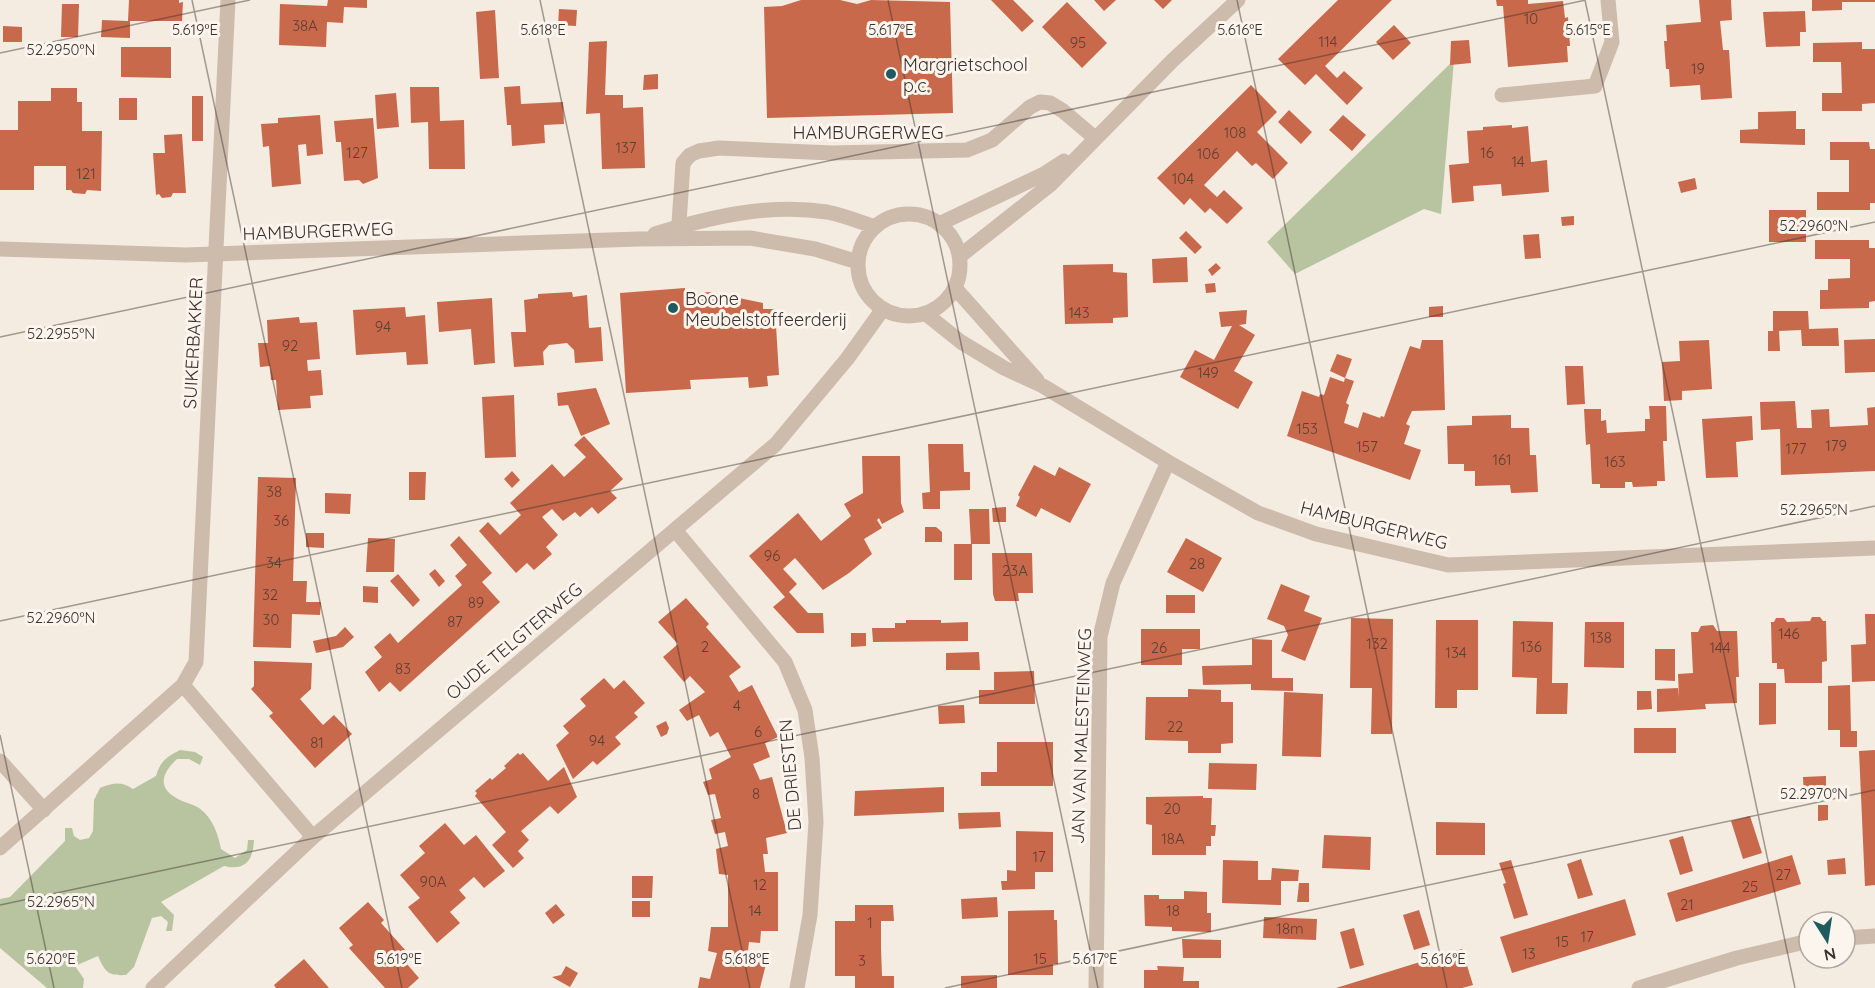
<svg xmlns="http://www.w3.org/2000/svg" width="1875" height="988" font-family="Quicksand,sans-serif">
<rect width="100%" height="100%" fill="#f4ebe1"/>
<path fill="#b8c4a0" d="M1454 60 1441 214 1424 209 1295 274 1267 242Z
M180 750 195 752 203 757 200 765 189 759H177C159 776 158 790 182 801 187 803 195 805 199 808 213 818 218 834 221 849L235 858 247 850 248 840H254C253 860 246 871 224 866L161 902 174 915 172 931H166L168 922 161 916 152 918 134 967 126 975C108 976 105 972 98 956L75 966 84 979 83 988H47L0 948V899L10 897 65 841V828H72L74 836 80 840 89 838 93 831 94 800 100 788C113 783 121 781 133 789L156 776C160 762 166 757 180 750Z"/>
<path fill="#c8694b" d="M129 0H179V3L183 2 182 21H130V38L101 37 102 20 128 21Z
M328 0H367V8L344 7 343 23 327 22 326 47 279 45 280 4 327 6Z
M801 0H840L857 4 871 0 950 2 953 113 767 118 764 7 782 6Z
M991 0H1013L1034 21 1022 32Z
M1094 0H1116L1104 11Z
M1154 0H1172L1163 9Z
M1338 0H1392L1325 66 1337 78 1344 71 1363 88 1347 105 1316 74 1305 85 1278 59Z
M1496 0H1528V4L1563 1 1565 18 1568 17 1570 46H1567L1568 62 1508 67 1503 6H1497Z
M1699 0H1731L1732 20 1720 21 1723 50H1729L1732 98 1701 100 1700 85 1670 87 1669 69H1666L1664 41H1667L1666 25 1701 22Z
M1812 0H1875V2H1842V10L1812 11Z
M1067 2 1107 43 1082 68 1042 27Z
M62 4H79L78 37H61Z
M559 9 577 10 576 26 558 25Z
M495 10 499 78 480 79 476 12Z
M1805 11 1806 32H1800V46L1766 47 1763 12Z
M1394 25 1411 43 1393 60 1376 42Z
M3 26 22 27V42H3Z
M1469 40 1471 63 1450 65 1451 41Z
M607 41 605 95H623V108L643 107 645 168 602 169 600 113 586 114 589 42Z
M1862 42V49H1875V103L1862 104V111H1822V93H1842L1841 62H1813V43Z
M121 47H171V78L121 77Z
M658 74V89L643 90 644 75Z
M1251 85 1277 112 1257 132 1288 163 1273 179 1256 163 1252 166 1237 151 1204 185 1217 197 1224 190 1243 208 1227 224 1210 208 1205 213 1190 198 1184 205 1157 178Z
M520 86 521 104 563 102 564 124 544 125 545 143 512 146 511 125H507L504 87Z
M410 87H439L440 121 464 120 465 169H429L428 122 411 123Z
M51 88H77V102H82V131H102L101 191 87 190 85 194 73 193 71 190H66V166H34V190H0V130H18V101H51Z
M396 93 399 127 377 129 375 95Z
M192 96H203V141H192Z
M119 98H137V120H119Z
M1289 110 1312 132 1301 144 1278 122Z
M1796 111V129H1805V145L1740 143V130L1758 129V112Z
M320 115 323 154 307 156 306 144 298 145 301 184 272 187 269 146 263 147 261 124 278 123V118Z
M1343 115 1366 135 1352 151 1329 130Z
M373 118 378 178 363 184 359 180 344 181 341 142H336L334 121Z
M1512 125V128L1528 126 1531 162 1547 160 1549 192 1502 196 1501 184 1473 186 1474 201 1452 203 1449 165 1469 163 1467 131 1483 130V127Z
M182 134 186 193H173L171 197 162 198 159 194 156 195 153 153H165L164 135Z
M1830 142H1869L1870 149H1875V203H1870V210H1817V192H1849V160H1830Z
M1695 178 1697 189 1681 193 1678 182Z
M1769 210H1806V242H1769Z
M1574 216V225L1562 226 1561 217Z
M1186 231 1202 247 1195 254 1179 238Z
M1539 234 1541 258 1525 259 1523 235Z
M1815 240H1869V248H1875V301L1869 302V308L1820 309V290H1828V279L1850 278V259H1815Z
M1187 257 1188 282 1153 283 1152 259Z
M1216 263 1221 268 1212 276 1208 270Z
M1113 264V272L1127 273 1128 317 1113 318V323L1065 324 1063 265Z
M1215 283 1216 292 1206 293 1205 284Z
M685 288V294L710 292 763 303V309H775L779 375 767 376 768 386 749 388 748 377 690 380 691 389 626 393 620 293Z
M572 292 573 297 587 295 589 328 601 327 603 361 575 363 574 350 567 343 549 345 543 352 544 365 514 367 511 332H526L524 300 538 298V294Z
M492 298 495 363 474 365 471 329 439 332 437 302Z
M1443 306V317H1429V307Z
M405 307 406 317 425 315 428 364 407 365 406 352 356 355 353 310Z
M1247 310 1246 324 1239 325 1255 335 1234 371 1253 382 1238 409 1180 377 1195 350 1214 360 1232 326 1221 327 1219 312Z
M1773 311H1808L1809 329 1838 328 1839 346H1802L1801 330 1779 331 1780 351H1768V331H1773Z
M299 317 300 323 317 322 320 359 307 360 308 371 321 370 323 395 310 396 311 408 278 410 276 380H271L270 366 260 367 258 343H268L267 320Z
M1875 339V372L1845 373 1844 340Z
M1422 340H1443L1445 410 1412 411 1406 424 1410 426 1404 444 1421 450 1410 480 1287 436 1302 391 1319 397 1320 394 1324 395 1330 377 1344 382 1345 378 1354 381 1346 403 1349 405 1344 423 1358 428 1363 412 1380 418 1381 416 1384 417 1410 346 1420 349Z
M1709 340 1712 389 1682 391V400L1664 401 1662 362 1680 361 1679 341Z
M1337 354 1352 359 1345 378 1330 371Z
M1565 366H1583L1585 404 1567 405Z
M596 388 610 424 581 436 568 405 558 406 557 393Z
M514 395 516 457 485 458 482 397Z
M1795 401 1797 428H1812L1811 410 1829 409 1830 427 1868 425 1867 408 1875 407V471L1781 475 1780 429 1761 430 1760 402Z
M1649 406H1666L1667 441H1663L1665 481H1657V486L1633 487 1632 482H1625V488H1600V484H1592L1590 444 1586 445 1584 409H1601V421L1606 420 1607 433 1645 431V419H1650Z
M1511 415V428H1529L1530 455H1536L1538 492 1511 493 1510 485 1475 486V471H1464V464H1448L1447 426 1472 425V416Z
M1752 416 1753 440 1736 442 1738 477 1706 478 1702 419Z
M584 436 623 479 610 491 617 498 598 514 592 507 580 517 575 512 563 521 552 509 542 517 558 535 546 547 552 554 534 570 527 563 516 573 479 531 488 522 500 535 521 515 510 503 552 464 564 477 574 468 586 457 574 445Z
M928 444H963L964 472H970V490L940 491V509H923L922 493 930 492Z
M862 456H900L901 503 904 512 882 524 879 518 877 520 882 528 864 539 872 554 849 573 823 590 795 558 783 569 797 584 789 592 808 613H823L824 633H797L773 607 785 597 749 556 798 513 821 541 851 516 844 504 863 493Z
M1034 465 1055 476 1059 467 1091 484 1070 523 1041 508 1036 517 1016 506 1020 497 1018 495Z
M512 471 520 480 512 488 504 479Z
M409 472H426L425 500H409Z
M258 477 296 478 293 581H307L306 602H321L320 615 292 614 291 648 253 647Z
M325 493 351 494 350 514 325 513Z
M1006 507V522H993L992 508Z
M969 509H989L990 544H971Z
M925 527H936L942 532V542H925Z
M306 533H324V548L306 547Z
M459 536 492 573 482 582 500 602 400 692 390 682 379 692 365 672 382 657 374 647 390 633 398 643 462 585 455 576 467 565 450 545Z
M368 538 395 539 394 572H366Z
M1186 538 1222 558 1203 592 1167 572Z
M954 544H972V580H954Z
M992 553H1032L1033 593H1018L1019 601H995L993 594Z
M435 569 445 581 439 587 429 574Z
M398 574 420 600 413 607 390 581Z
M1281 584 1310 596 1304 611 1322 618 1305 661 1281 651 1288 635 1284 626 1267 619Z
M363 586 378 587V603L363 602Z
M1166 595H1195V613H1166Z
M686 598 709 624 706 627 741 667 729 676 739 692 752 685 778 737 765 743 770 757 753 764 760 780 772 777 787 833 766 838 768 854H763L765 872H778V931H761L760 943 749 942 747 959 766 964 760 988H698L700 977 710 979 717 953 708 951 711 927H728V875L719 874 716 849 728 846 725 832 715 834 711 820 721 818 715 794 708 795 703 782 712 779 709 769 731 757 718 732 710 737 699 715 687 721 679 710 705 692 690 676 684 682 663 657 678 644 658 622Z
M1865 614H1875V681L1852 682 1851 645 1866 644Z
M1812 617H1820L1823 621H1826L1827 661 1822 662V683H1785L1784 669H1777V663H1772L1771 622H1774L1776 618H1784L1787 622 1810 621Z
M1351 618 1393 619 1392 734H1371L1372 688H1350Z
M906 620H941V623L968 622V641L873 642 872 628H895V623H906Z
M1436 620H1478V690H1457V708H1435Z
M1513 621 1553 622 1552 683H1568L1567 714H1536L1537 678 1512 677Z
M1585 622H1624V668L1584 667Z
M1713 625 1717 631H1737L1739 677H1736L1737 703 1705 704 1706 709 1657 712V689L1678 688 1679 698 1678 674 1693 673 1691 632H1698L1701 626Z
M345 627 354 637 343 647 316 653 313 641 336 636Z
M1141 629H1200V649H1182V665H1141Z
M851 633H866V646L851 647Z
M1252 639 1272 640V678H1293V691L1251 690V684L1203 685 1202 666 1252 665Z
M1655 649H1675V681L1655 680Z
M979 652 980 670H946V653Z
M254 661 312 663 311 689 300 699 323 725 334 715 352 734 315 768 269 716 273 713 251 689 254 686Z
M1034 671 1035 704H979V690H994V672Z
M604 678 614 689 624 680 645 703 634 713 638 717 615 737 621 744 597 765 593 761 573 779 556 745 569 733 563 726 586 706 580 699Z
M1759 683H1776V724L1759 725Z
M1850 685 1851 731H1857V747H1840V730H1828V686Z
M1188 689 1221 690V702H1233V743L1221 744V753H1188V741L1145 740 1146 697H1188Z
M1637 691H1651L1652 709 1637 710Z
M1284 692 1323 694 1321 757 1282 756Z
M964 705 965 723 939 724 938 706Z
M666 721 669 728 667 734 661 737 656 726Z
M1634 728H1676V753H1634Z
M997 742H1053V786H981V772H997Z
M1875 750V885L1865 886 1859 751Z
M518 753 520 755 523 753 548 781 564 767 577 797 558 814 550 806 521 831 529 840 518 851 524 858 513 868 492 845 506 832 475 796 477 793 475 791 490 778 492 780 506 768 504 766Z
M1209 763 1257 764 1256 790 1208 789Z
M1826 776V796L1804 797 1803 777Z
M944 787V812L854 816 855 791Z
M1203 796V798H1212L1211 825H1216L1215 836H1211V846H1206V855H1152V825L1146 824V797Z
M1818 805H1828V820L1818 821Z
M1000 812 1001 827 959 829 958 813Z
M1750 816 1762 853 1743 859 1731 821Z
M1436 822 1485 823V855H1436Z
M445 823 464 845 476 835 505 871 484 888 474 877 459 890 466 898 450 912 460 923 437 943 408 907 420 898 400 875 425 853 419 846Z
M1016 831 1053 832V872H1035V889L1002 890 1001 881H1007V870L1016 871Z
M1324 835 1371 837 1370 870 1322 868Z
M1683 836 1693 871 1680 875 1669 840Z
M1792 855 1801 884 1676 922 1667 893Z
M1845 858 1846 874 1828 875 1827 860Z
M1581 859 1593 895 1578 899 1567 864Z
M1223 860 1258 861V880H1271L1272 868 1299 870 1298 881H1281V905L1222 903Z
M1511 860 1528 915 1514 919 1503 884 1506 883 1499 863Z
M632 876H653L652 898H632Z
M1299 883H1309V902H1297Z
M1184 891 1207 892V913H1211V932L1172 931V927L1145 926 1144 895H1159V899H1184Z
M997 897 998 917 962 919 961 899Z
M1625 899 1636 935 1512 973 1500 937Z
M632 901H650V917H632Z
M368 902 384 920 381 923 407 952 401 957 419 978 408 988H385L349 948 353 945 339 928Z
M556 904 565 915 553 924 545 913Z
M855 905H893L894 921H881V948L882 976H894V988H855V976H835V921H855Z
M1054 910V920H1057L1058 964H1053V975H1008V911Z
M1419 910 1430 945 1414 950 1403 915Z
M1264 917 1317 919 1316 940 1263 938Z
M1354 928 1364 965 1350 969 1340 932Z
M1182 939 1221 940V958H1183Z
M1462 949 1473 985 1462 988H1336Z
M304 959 329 988H276L274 985Z
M566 966 578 973 570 987 552 977 561 975Z
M1157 966 1184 967 1183 981H1199V988H1144V970H1158Z
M997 975V988H961V976Z"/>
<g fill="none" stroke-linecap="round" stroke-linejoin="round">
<path stroke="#cdbbac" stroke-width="15" d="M678 238 683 163 690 155 699 151 719 148 832 153 967 150 992 140 1030 107 1040 102 1050 103 1063 111 1095 138"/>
<path stroke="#cdbbac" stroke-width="15" d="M1502 95 1595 86 1612 42 1608 0
M939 224 1044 174 1064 161
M960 256 1051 184 1173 60 1238 0
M675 530 785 662 805 710 812 758 816 822 810 915 797 988
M183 685 313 837
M0 761 44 810
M0 848 183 685 196 662 228 0
M1845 938 1875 936
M153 988 313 837 776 444 847 359 883 309
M1096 988 1100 637 1113 583 1168 462
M1639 988 1737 958 1809 941"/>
<path stroke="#cdbbac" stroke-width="15" d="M858 265a51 51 0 1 1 102 0a51 51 0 1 1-102 0Z
M655 234C710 217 769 203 827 212 843 215 860 222 875 227
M0 249 186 255 638 239 750 238 815 249 858 262
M955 288 1037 380
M926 314 961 342 1004 368 1043 386 1168 462 1258 513 1316 534 1448 565 1875 548"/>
</g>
<path fill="none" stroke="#3b302b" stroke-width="1.5" stroke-opacity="0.45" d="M192 0 402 988M540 0 750 988M888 0 1098 988M1237 0 1447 988M1585 0 1795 988M0 53 250 0M0 337 1586 0M0 621 1875 222M0 735 54 988M0 905 1875 506M945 988 1875 790"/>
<g fill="#1f5a5e" stroke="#fbf5ee" stroke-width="2">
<circle cx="891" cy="74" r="6"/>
<circle cx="673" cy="308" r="6"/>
</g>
<g text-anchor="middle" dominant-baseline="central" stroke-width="6" stroke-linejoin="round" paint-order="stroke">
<g font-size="15" fill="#5e3e33">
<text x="1531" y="18">10</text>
<text x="305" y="25">38A</text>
<text x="1328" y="41">114</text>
<text x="1078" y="42">95</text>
<text x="1698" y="68">19</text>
<text x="1235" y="132">108</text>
<text x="626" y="147">137</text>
<text x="357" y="152">127</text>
<text x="1487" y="152">16</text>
<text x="1208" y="153">106</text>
<text x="1518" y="161">14</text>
<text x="86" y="173">121</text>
<text x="1183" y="178">104</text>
<text x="1079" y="312">143</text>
<text x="383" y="326">94</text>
<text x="290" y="345">92</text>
<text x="1208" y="372">149</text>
<text x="1307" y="428">153</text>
<text x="1836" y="445">179</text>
<text x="1367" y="446">157</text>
<text x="1796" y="448">177</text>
<text x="1502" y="459">161</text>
<text x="1615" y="461">163</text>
<text x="274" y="491">38</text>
<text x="281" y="520">36</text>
<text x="772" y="555">96</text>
<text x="274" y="562">34</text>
<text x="1197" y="563">28</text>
<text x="1015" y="570">23A</text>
<text x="270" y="594">32</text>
<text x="476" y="602">89</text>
<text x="271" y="619">30</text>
<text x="455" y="621">87</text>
<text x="1789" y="633">146</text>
<text x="1601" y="637">138</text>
<text x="1377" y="643">132</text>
<text x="705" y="646">2</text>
<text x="1531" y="646">136</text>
<text x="1159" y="647">26</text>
<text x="1720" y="647">144</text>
<text x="1456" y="652">134</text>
<text x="403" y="668">83</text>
<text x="737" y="705">4</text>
<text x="1175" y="726">22</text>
<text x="758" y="731">6</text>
<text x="597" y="740">94</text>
<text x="317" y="742">81</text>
<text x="756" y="793">8</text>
<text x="1172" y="808">20</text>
<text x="1173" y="838">18A</text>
<text x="1039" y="856">17</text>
<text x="1783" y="874">27</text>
<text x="433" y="881">90A</text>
<text x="760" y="884">12</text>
<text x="1750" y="886">25</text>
<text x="1687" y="904">21</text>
<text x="755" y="910">14</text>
<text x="1173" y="910">18</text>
<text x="870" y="922">1</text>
<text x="1290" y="928">18m</text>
<text x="1587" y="936">17</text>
<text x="1562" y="941">15</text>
<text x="1529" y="953">13</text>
<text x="1040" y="958">15</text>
<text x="862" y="960">3</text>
</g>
<g font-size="18" fill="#3b302b" stroke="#fbf5ee" text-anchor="start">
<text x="903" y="64">Margrietschool<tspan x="903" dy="21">p.c.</tspan></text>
<text x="685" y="298">Boone<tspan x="685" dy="21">Meubelstoffeerderij</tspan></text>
</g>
<g font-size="18" fill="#3b302b" stroke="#fbf5ee">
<text x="868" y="132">HAMBURGERWEG</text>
<text transform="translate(318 231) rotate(-2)">HAMBURGERWEG</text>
<text transform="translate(193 343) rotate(-87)">SUIKERBAKKER</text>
<text transform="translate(1374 525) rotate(14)">HAMBURGERWEG</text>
<text transform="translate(514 641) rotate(-40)">OUDE TELGTERWEG</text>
<text transform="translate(1081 736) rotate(-88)">JAN VAN MALESTEINWEG</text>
<text transform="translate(790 775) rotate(-95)">DE DRIESTEN</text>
</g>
</g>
<g font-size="15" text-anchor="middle" fill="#3b302b" stroke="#fbf5ee" stroke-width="6" stroke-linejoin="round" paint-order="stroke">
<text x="195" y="35">5.619°E</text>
<text x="543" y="35">5.618°E</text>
<text x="891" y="35">5.617°E</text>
<text x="1240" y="35">5.616°E</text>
<text x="1588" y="35">5.615°E</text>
<text x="61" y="55">52.2950°N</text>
<text x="1814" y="231">52.2960°N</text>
<text x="61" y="339">52.2955°N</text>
<text x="1814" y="515">52.2965°N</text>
<text x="61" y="623">52.2960°N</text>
<text x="1814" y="799">52.2970°N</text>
<text x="61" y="907">52.2965°N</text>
<text x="51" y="964">5.620°E</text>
<text x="399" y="964">5.619°E</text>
<text x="747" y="964">5.618°E</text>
<text x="1095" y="964">5.617°E</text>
<text x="1443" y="964">5.616°E</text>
</g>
<g transform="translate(1827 940) rotate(168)"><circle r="28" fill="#fbf5ee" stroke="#aea6a0" stroke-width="1.5"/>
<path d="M0-4.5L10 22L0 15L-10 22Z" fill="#1f5a5e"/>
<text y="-9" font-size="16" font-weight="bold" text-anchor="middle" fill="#3b302b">N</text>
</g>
</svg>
